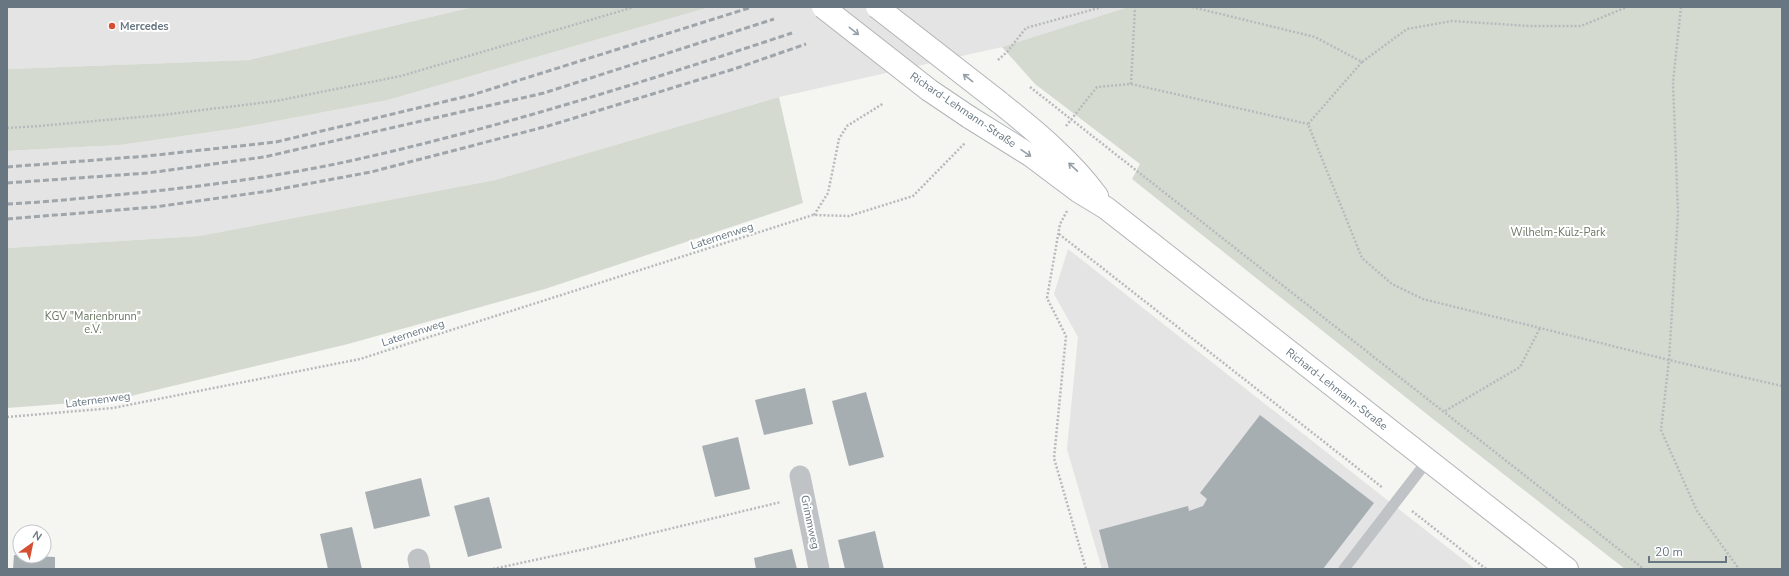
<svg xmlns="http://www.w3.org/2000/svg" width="1789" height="576" font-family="'Nunito Sans',sans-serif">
<rect width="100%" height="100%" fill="#f5f5f2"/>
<path fill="#e3e4e3" d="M7 7H473L249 60 7 69Z
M710 7H1128L1002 47 779 97 495 180 199 236 7 248V151L120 145 239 128 388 100Z
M1068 249 1475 569H1102L1067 449 1078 337 1054 294Z"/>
<path fill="#d5dad1" d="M473 7H710L388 100 239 128 120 145 7 151V69L249 60Z
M1128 7H1782V569H1625L1433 419 1132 179 1140 164 1035 84 1002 47Z
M779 97 803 203 545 289 348 344 114 400 7 408V248L199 236 495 180Z"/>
<path fill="#a7aeb2" d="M805 388 813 424 764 435 755 400Z
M866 392 884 457 849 466 832 401Z
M1260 415 1374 503 1323 569H1109L1099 530 1188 506 1189 511 1203 506 1207 499 1200 493Z
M738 437 750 489 715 497 702 446Z
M421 478 430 516 374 529 365 492Z
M489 497 502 548 468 557 454 506Z
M352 527 362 569H328L320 534Z
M875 531 884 569H845L838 540Z
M792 549 797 569H756L754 558Z
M14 555 55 557V569H13Z"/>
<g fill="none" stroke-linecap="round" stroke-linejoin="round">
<g stroke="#b0b5b8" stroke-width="24">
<g id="primary">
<path d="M999 102C1034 130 1071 160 1097 196"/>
<path id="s1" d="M969 117 1030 155 1078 191 1106 208 1567 569"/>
</g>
</g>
<path stroke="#b7babc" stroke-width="2.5" stroke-dasharray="2 2" stroke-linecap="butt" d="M1192 7 1315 37 1362 62 1407 29 1452 21 1530 26H1581L1627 7
M1681 7 1673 82 1678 213 1669 360 1661 430 1697 511 1739 569
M998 60 1007 52 1026 28 1102 7
M1362 62 1308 124 1362 258 1392 284 1423 299 1669 360 1782 386
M1131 84 1135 7
M1030 87 1644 569
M1066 126 1097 87 1131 84 1308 124
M7 128 39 126 162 115 276 101 401 76 634 7
M1067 211 1060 224 1047 298 1066 336 1054 458 1086 569
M814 215 828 193 839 139 847 126 884 103
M1059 234 1383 488
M1445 411 1520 367 1540 328
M7 417 113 408 360 359 813 215 849 216 913 196 965 143
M1412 511 1486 569
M493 569 590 548 781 502"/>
<path stroke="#bfc3c6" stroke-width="11" d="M1344 569 1428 460"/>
<path stroke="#bfc3c6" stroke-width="21" d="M800 476 819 569
M418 559 420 569"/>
<use href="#primary" stroke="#fff" stroke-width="22"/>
<path stroke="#9fa5aa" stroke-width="3" stroke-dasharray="6 3" stroke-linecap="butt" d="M7 167 147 156 276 142 472 95 752 7
M7 183 148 173 264 157 544 93 774 19
M7 204C50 202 93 197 136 193 215 185 295 174 372 156 515 123 653 79 792 33
M7 219 155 207 269 191 371 172 548 126 734 69 806 44"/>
<g stroke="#b0b5b8" stroke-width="24" stroke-linecap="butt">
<path id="primary-bridge" d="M823 7 929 90 969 117
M877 7 999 102"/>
</g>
<use href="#primary-bridge" stroke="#fff" stroke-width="22"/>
</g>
<defs><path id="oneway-shaft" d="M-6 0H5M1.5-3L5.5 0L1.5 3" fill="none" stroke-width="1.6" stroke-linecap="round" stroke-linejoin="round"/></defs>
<g stroke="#959fa7">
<use href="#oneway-shaft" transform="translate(854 31) rotate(38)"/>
<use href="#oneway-shaft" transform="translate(968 78) rotate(-142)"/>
<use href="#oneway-shaft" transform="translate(1026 153) rotate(34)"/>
<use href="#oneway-shaft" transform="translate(1073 167) rotate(-137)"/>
</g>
<circle fill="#d55033" stroke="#fff" stroke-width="1.5" cx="112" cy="26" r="4"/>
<g text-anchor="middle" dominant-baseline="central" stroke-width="4" stroke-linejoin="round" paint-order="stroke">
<g font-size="11" font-weight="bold" fill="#677681" stroke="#fff" text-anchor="start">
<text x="120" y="26">Mercedes</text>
</g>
<g font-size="11" fill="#677681" stroke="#fff">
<text transform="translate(963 110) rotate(34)">Richard-Lehmann-Straße</text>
<text transform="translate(722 236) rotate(-18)">Laternenweg</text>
<text transform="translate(413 333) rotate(-18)">Laternenweg</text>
<text stroke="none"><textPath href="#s1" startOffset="458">Richard-Lehmann-Straße</textPath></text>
<text transform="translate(98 400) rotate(-7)">Laternenweg</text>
<text transform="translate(810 522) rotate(78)">Grimmweg</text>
</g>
<g font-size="11" fill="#6a7865" stroke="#fff">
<text x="1558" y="232">Wilhelm-Külz-Park</text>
<text x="93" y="316">KGV "Marienbrunn"<tspan x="93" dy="13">e.V.</tspan></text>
</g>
</g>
<rect width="1789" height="576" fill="none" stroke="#677681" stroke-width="16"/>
<g transform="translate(32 544) rotate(33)"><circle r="19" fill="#ffffff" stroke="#c2c8cd"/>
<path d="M0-3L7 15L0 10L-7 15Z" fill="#d55033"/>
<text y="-6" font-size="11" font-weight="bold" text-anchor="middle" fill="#677681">N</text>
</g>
<path d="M1649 556v6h77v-6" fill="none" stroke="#677681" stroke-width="2"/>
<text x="1655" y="556" font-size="12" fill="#677681" stroke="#ffffff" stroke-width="3" paint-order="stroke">20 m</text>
</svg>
